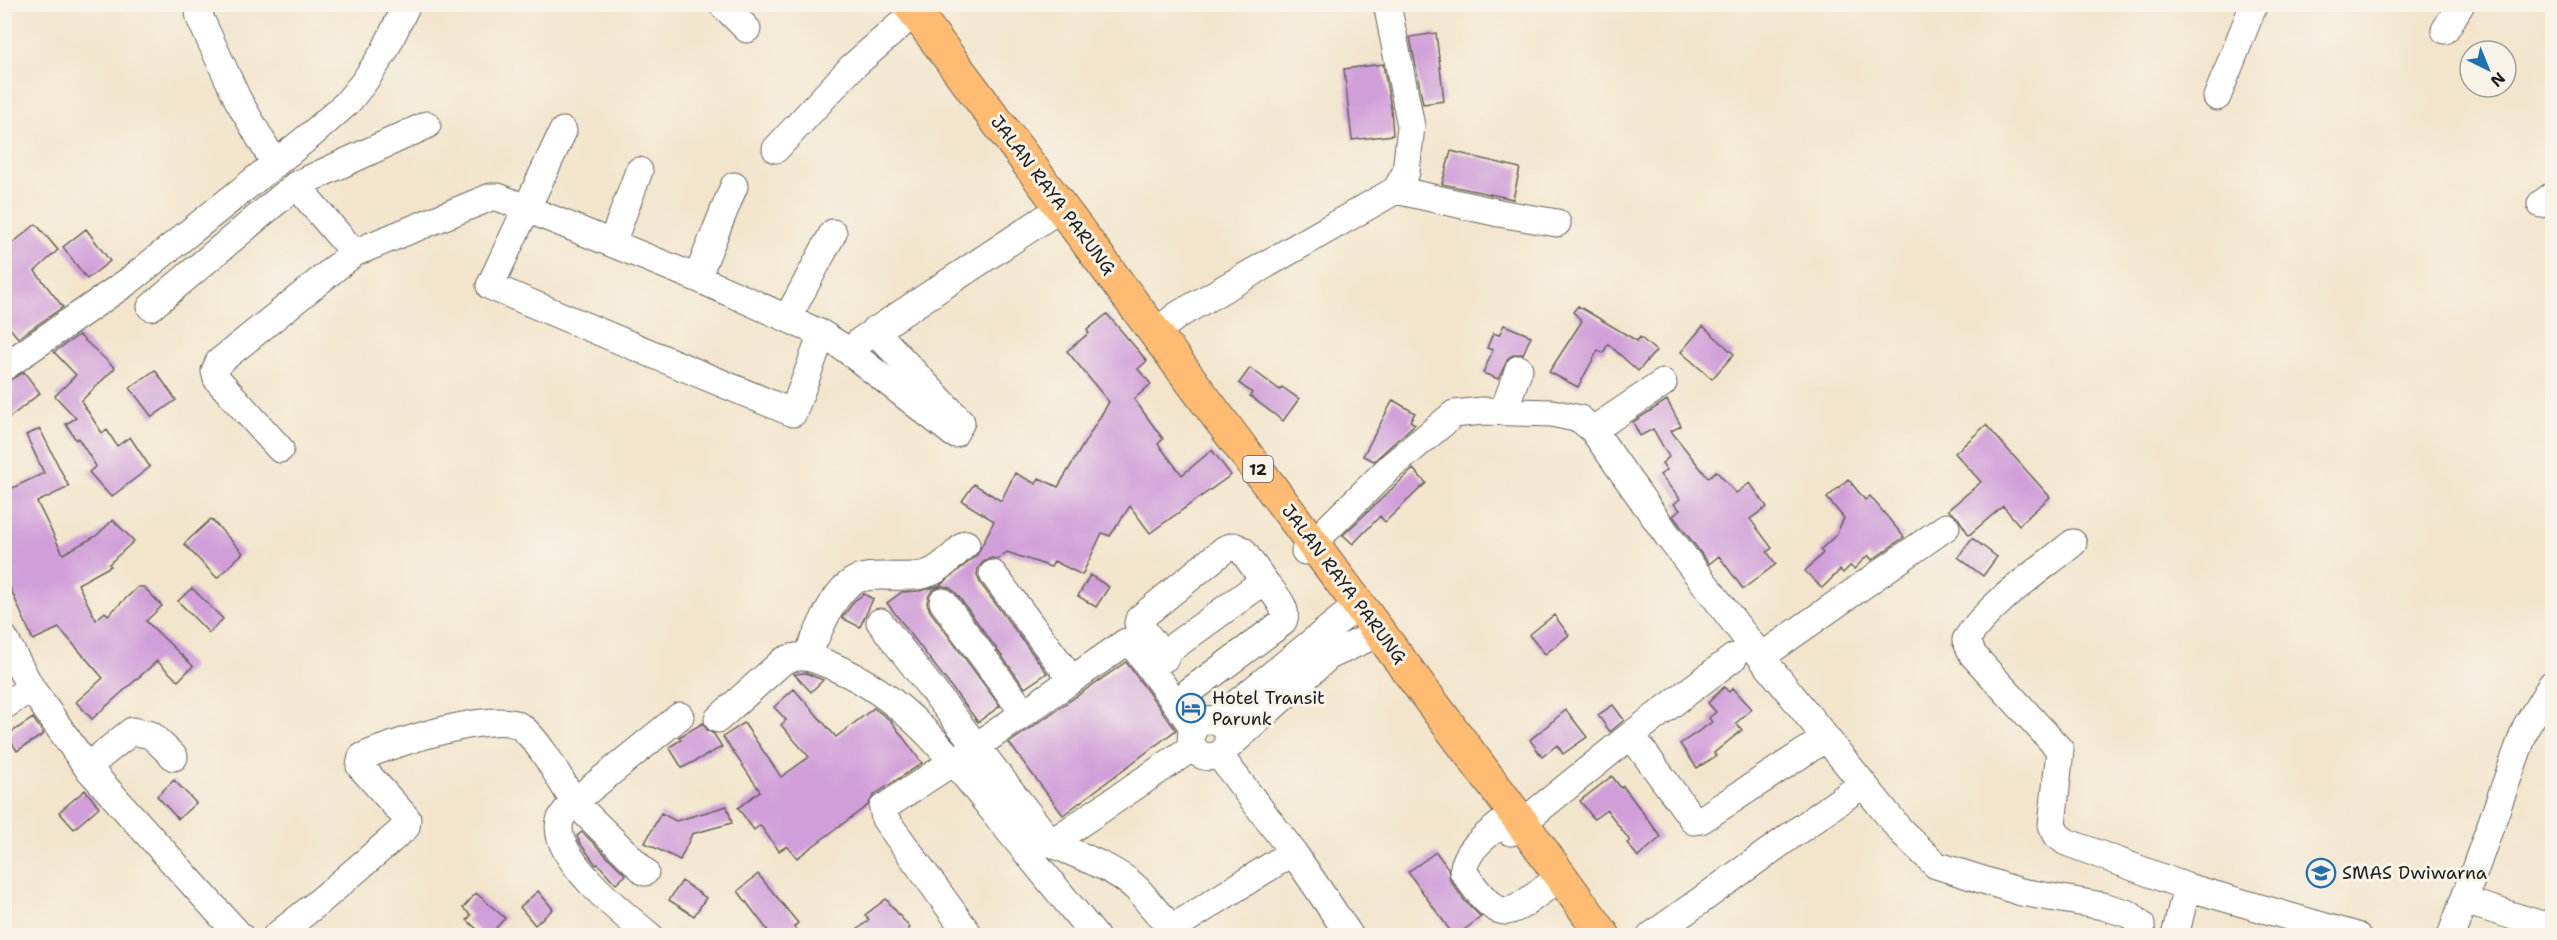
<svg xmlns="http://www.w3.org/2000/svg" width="2557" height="940" font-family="'Shantell Sans',sans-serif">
<rect width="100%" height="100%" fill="#f7f3e8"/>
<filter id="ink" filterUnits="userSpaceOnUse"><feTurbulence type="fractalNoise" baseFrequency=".0167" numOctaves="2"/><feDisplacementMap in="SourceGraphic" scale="12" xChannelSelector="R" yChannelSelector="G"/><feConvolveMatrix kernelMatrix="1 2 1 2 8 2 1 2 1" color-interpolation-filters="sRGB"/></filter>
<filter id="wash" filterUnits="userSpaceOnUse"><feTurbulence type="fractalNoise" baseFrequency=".008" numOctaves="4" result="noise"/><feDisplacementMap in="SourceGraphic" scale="24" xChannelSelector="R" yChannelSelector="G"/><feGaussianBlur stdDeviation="1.35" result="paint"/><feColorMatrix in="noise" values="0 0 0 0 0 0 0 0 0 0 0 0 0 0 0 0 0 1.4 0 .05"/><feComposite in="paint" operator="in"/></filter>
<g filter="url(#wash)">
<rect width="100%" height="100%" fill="#f2e5cc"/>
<g id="blocks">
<path fill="#d09fd9" d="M1436 33 1444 101 1423 104 1410 37Z
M1383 64 1391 108 1393 135 1352 140 1344 69Z
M1451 151 1520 168 1513 199 1442 184Z
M36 224 58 250 35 271 63 307 18 338 4 321V250Z
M86 229 110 261 87 279 63 247Z
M1578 306 1637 341 1640 337 1656 351 1638 371 1608 344 1603 353 1598 350 1578 387 1549 372 1582 321 1573 312Z
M1107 314 1147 361 1138 369 1151 384 1134 399 1163 439 1158 444 1182 475 1212 450 1231 475 1150 533 1130 506 1110 536 1102 533 1082 575 1054 561 1051 567 1007 552 998 559 991 558 983 562 978 568 977 575 980 583 1047 673 1025 688 956 593 950 588 942 586 933 590 929 595 927 603 930 611 1000 706 978 722 887 603 902 592 920 591 939 586 977 555 994 521 962 501 974 484 1001 501 1015 473 1036 484 1039 478 1058 487 1109 402 1067 351 1089 333 1087 330Z
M1504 325 1531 336 1523 354H1516L1509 357 1498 379 1483 373 1493 350 1487 348 1493 333 1499 335Z
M1703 326 1734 354 1712 379 1681 352Z
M79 335 115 368 81 401 102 433 107 430 117 446 130 437 150 467 111 497 89 472 96 466 78 438 76 440 66 424 76 418 55 396 76 375 54 352Z
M1250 368 1280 390 1282 387 1299 399 1283 421 1250 396 1252 393 1239 383Z
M155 370 176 400 152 417 130 388Z
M24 372 40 393 4 422V383Z
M1393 400 1415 413 1410 421 1415 424 1374 461 1363 456Z
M1667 400 1681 426 1671 431 1708 478 1716 471 1736 493 1750 483 1767 507 1750 519 1772 548 1767 552 1776 564 1743 589 1719 556 1709 564 1673 516 1680 510 1674 504 1680 499 1660 475 1667 470 1662 463 1669 457 1653 429 1640 436 1633 422Z
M1986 425 2050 497 2019 525 2003 506 1969 535 1958 518 1948 510 1981 482 1955 453Z
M40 429 69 487 37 502 63 554 96 536 113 520 134 541 109 564 111 566 78 584 96 620 105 612 108 615 138 587H144L162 606 146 621 193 666 178 681 157 661 92 719 76 702 103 678 59 628 33 640 4 574V492L44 473 26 435Z
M1413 469 1426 483 1385 522 1380 516 1353 544 1343 535Z
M1848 479 1865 500 1870 496 1904 537 1872 560 1868 555 1854 569 1850 566 1843 573 1840 570 1822 588 1805 571 1823 553 1820 550 1836 535 1844 518 1827 498Z
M211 519 243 553 217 578 184 544Z
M1972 538 1997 557 1983 576 1958 557Z
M1090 575 1109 587 1096 607 1078 596Z
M192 588 223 619 209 633 178 601Z
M864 594 873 599 860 627 842 618 854 601Z
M1554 615 1569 635 1545 654 1529 635Z
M1126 662 1176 730 1063 815 1009 743Z
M806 673 823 680 811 692 794 674Z
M1724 687 1729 692 1733 688 1752 709 1736 723 1742 730 1714 753 1716 756 1697 768 1680 744 1712 722 1709 718 1716 712 1708 703Z
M794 689 836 737 874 708 891 721 922 763 874 795 868 805 797 858 787 846 779 851 760 825 754 830 738 808 760 791 723 737 744 723 781 777 809 757 781 725 786 720 774 707Z
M1613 705 1624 720 1610 732 1598 715Z
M1566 710 1587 737 1563 754 1557 745 1542 757 1530 740Z
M33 718 44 734 17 751 7 735Z
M703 723 707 730 714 734 722 747 682 768 669 747 681 740 679 737Z
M1612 776 1621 788 1623 786 1661 837 1638 857 1627 843 1630 841 1607 810 1594 819 1580 801Z
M174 780 196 803 178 819 157 796Z
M85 790 99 807 74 829 59 812Z
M727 806 732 823 692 834 680 860 645 843 661 813 676 821Z
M582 832 626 875 616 884 598 864 596 865 580 843 577 836Z
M1436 852 1448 868 1450 880 1465 901 1481 917 1456 936H1454L1408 872Z
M758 874 798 923 794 927 800 936H772L738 891Z
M682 881 706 898 694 916 669 900Z
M538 891 553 909 535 925 520 907Z
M476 893 505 918 489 936H484L467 920 471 915 463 908Z
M886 899 910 928 901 936H850L869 920 865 915Z"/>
</g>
</g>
<g filter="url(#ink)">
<use href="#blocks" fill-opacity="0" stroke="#67625a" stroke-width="1.5"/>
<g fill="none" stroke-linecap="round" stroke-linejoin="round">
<g stroke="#67625a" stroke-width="29">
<path id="minor" d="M198 4 200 18 238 100 275 164
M722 4 747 29
M2445 30 2461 4
M2217 97 2254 4
M563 131 490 286 793 413 822 334
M776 149 851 68 907 19
M296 185 354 253
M1396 190 1499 213 1557 223
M2541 204 2552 196
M612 243 639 171
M697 278 734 186
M151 307 296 185 427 125
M788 317 833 233
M1156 332 1178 315 1396 190 1406 172 1411 126 1387 4
M860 341 1050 215
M4 367 130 280 312 134 347 103 364 82 384 52 407 4
M1503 412 1519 369
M1593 430 1663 383
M280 449 217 379 215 371 219 362 354 253 491 197H498L697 278 822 334 847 350 954 434 961 422 874 330
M2073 543C2039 571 1989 603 1966 640L1973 655 2060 750 2052 825 2057 835 2066 842 2187 887 2175 936
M1305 551 1389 468 1454 414 1482 411 1552 413 1580 419 1593 430 1668 536 1761 657 1901 831 1936 865 2021 892 2103 906 2129 914 2141 925 2142 936
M993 574 1072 680
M943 602 1024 713
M880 622 1051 843
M4 638 31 688 87 767 240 936
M807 655C819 633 829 600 849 584 866 569 903 581 926 574 941 570 954 554 966 544
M1162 655 1264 581C1273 593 1291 609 1282 623L1190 691
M1761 657 1946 527
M1165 658 1138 623 1139 619 1225 549 1234 546 1242 550 1264 581
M4 706 31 688
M718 719 783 661C803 652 816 659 834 667 912 699 963 774 1014 837 1041 870 1068 903 1095 936
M1216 720 1358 605
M1631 735 1694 821 1701 820 1826 738
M1228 745V730L1216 720C1181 715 1184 766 1219 755L1329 656 1368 638 1379 631
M1193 747 1051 843C1079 856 1113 867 1135 887 1146 897 1163 924 1176 926L1293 852
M1219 755 1293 852 1350 936
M87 767 132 731 151 735 174 757
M1503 822C1486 836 1467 848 1463 871 1505 933 1508 913 1561 877
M1511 832 1631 735 1734 657
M645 872 574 802 680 716
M2187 887 2357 936
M2465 901 2552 928
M276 936 320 901 406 827 407 819 402 813 360 766 362 757C389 745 497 708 521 727 540 741 561 781 574 802 570 807 562 814 560 821 550 856 625 916 650 936
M970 936 885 819 883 808 977 746 1126 642 1133 645 1194 728
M1651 936 1863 784
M2451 936 2526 727 2552 684"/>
</g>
<g stroke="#67625a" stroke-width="35">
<path id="highway" d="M909 4 1522 823 1604 936"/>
</g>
<use href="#minor" stroke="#fff" stroke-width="27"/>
<use href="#highway" stroke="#febb71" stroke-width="33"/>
</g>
</g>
<defs>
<g id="hotel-ring" transform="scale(1.5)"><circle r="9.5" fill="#f7f3e8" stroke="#1f6fb2" stroke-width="1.5"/><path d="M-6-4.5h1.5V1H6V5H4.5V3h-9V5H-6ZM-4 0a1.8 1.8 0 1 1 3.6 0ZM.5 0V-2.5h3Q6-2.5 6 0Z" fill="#1f6fb2"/></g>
<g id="school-ring" transform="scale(1.5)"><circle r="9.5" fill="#f7f3e8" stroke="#1f6fb2" stroke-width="1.5"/><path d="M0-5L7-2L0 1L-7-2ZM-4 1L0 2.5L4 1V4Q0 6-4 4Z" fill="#1f6fb2"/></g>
</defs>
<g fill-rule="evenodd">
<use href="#hotel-ring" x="1191" y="708"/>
<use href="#school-ring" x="2321" y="873"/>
</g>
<g text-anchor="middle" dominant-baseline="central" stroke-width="6" stroke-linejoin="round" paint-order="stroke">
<rect fill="#f7f3e8" stroke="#5e5c59" stroke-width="1.5" x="1243" y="456" width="30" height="26" rx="4.5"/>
<g font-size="16" font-weight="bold" fill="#1c1c1c">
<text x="1258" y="469">12</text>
</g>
<g font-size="18" fill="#1c1c1c" stroke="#f7f3e8">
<text transform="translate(1053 195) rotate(53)">JALAN RAYA PARUNG</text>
<text transform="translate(1344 584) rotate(53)">JALAN RAYA PARUNG</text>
</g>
<g font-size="18" fill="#1c1c1c" stroke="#f7f3e8" text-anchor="start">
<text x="1212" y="698">Hotel Transit<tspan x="1212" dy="21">Parunk</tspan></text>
<text x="2342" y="873">SMAS Dwiwarna</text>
</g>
</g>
<rect width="2557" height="940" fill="none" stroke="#f7f3e8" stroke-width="24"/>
<g transform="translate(2488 69) rotate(137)"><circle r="28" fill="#f7f3e8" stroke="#9f9d96" stroke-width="1.5"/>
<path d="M0-4.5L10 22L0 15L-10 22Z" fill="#1f6fb2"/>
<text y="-9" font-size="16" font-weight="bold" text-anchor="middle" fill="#1c1c1c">N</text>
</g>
</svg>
